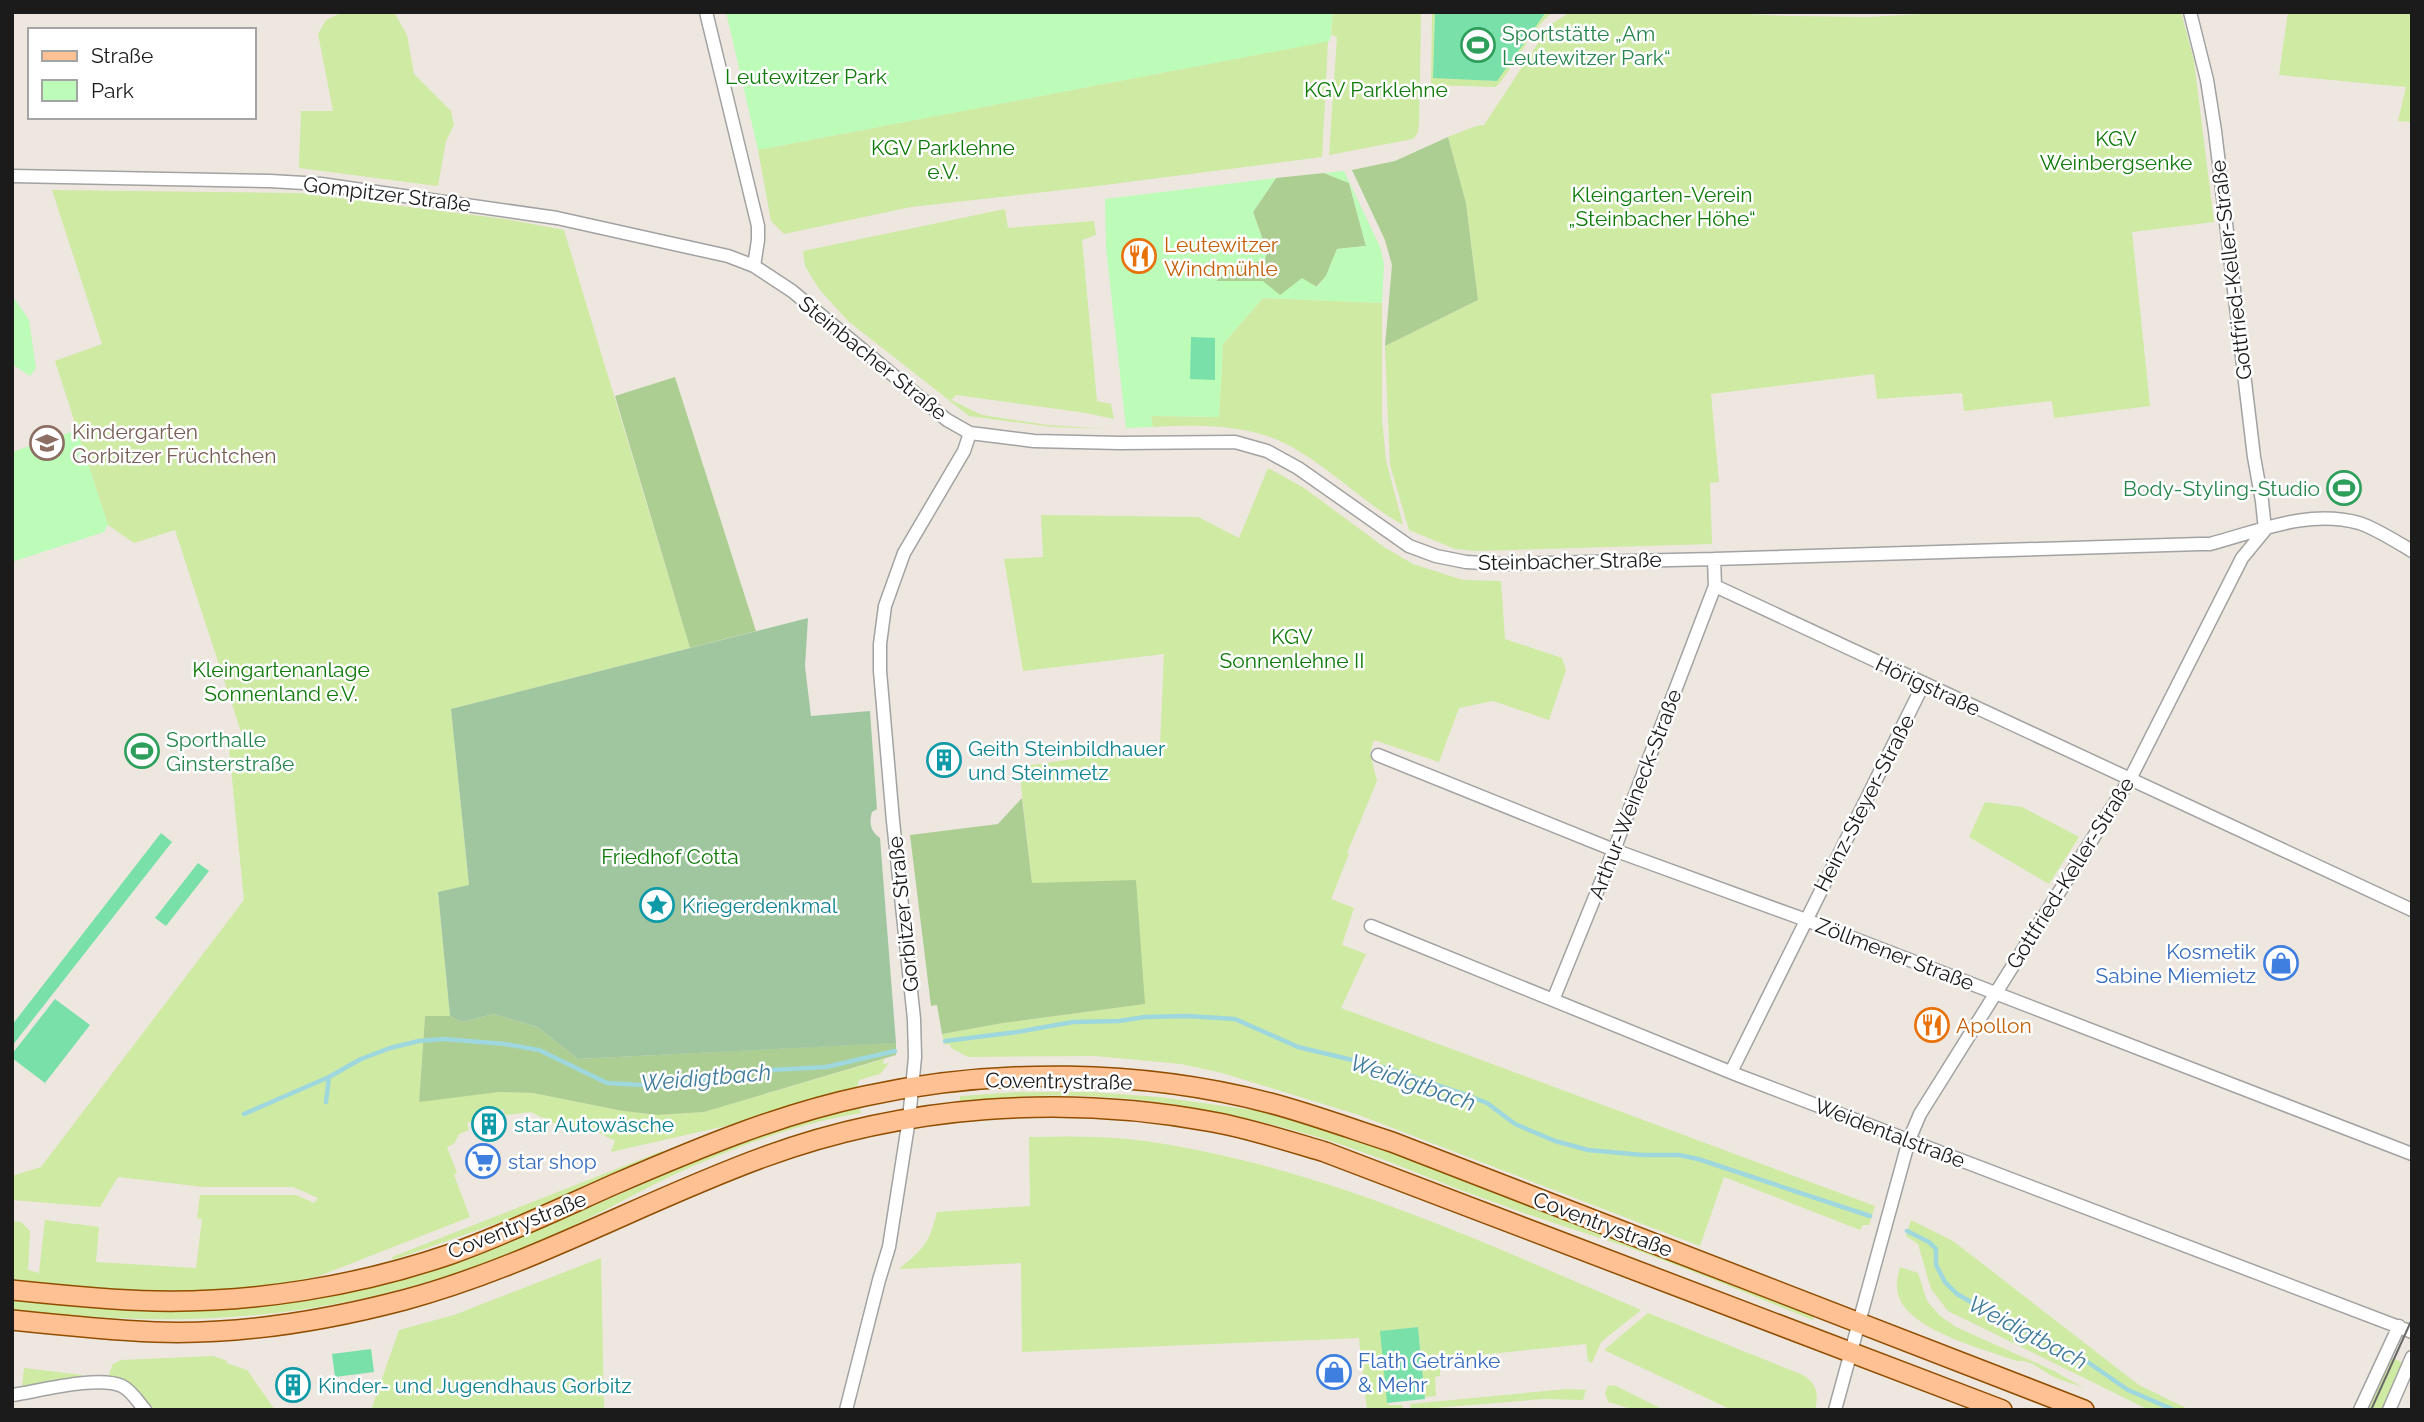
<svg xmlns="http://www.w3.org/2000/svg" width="2424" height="1422" font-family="Raleway,sans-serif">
<rect width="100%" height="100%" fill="#ede7df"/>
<path fill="#cfeaa2" d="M343 12H394L407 35 414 74 451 111 454 125 446 141 438 186 299 168 301 111H333L318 34 326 20Z
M1333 12H1421L1419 123 1418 132 1413 139 1329 155 1337 37 1331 35Z
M1432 12H1435L1433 77 1496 81 1546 12H1553C1529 31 1517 64 1496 87L1431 85Z
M1586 12H1708L1786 16 1868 17 1959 12H2181L2194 61 2214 222 2132 232 2150 406 2054 418 2052 401 1964 411 1962 393 1877 399 1874 374 1711 394 1719 482 1710 483 1712 544 1477 551 1455 549 1409 530 1390 465 1385 346 1478 300 1466 203 1448 137 1476 126 1484 125 1550 25 1567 14Z
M2288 12H2412V122L2398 121 2406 87 2279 75Z
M1328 41 1322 157 1097 186 911 207 784 234 771 221 758 150Z
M52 190 300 193 511 220 564 230 690 648 451 709 469 886 438 892 450 1016H425L419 1101 499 1092 533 1093 623 1111 658 1115 704 1112 884 1059 883 1064 889 1063 880 1074 859 1080 857 1087 775 1110 743 1122 611 1152 615 1141 584 1125 581 1130 560 1119 557 1125 531 1112 505 1115 503 1109 499 1111 467 1123 469 1130 459 1134 454 1144 447 1147 457 1173 454 1175 470 1217 319 1276C224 1299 108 1291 12 1279V1221L21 1222 30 1231 28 1270 39 1273 45 1220 99 1227 96 1262 196 1268 202 1219 197 1218 200 1195H296L314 1203 318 1198 293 1187H204L118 1177 100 1207 12 1200V1176L41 1167 244 900 229 748 245 744 175 530 134 543 108 525 55 361 102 344Z
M1005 209 1008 228 1094 221 1096 235 1082 240 1097 401 1111 404 1114 419 1086 413 956 395 951 400 982 415 1048 425 1108 429 1053 427 969 416 848 321 819 289 805 266 803 251Z
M1263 298 1382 303V419L1386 460 1403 525C1358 500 1313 450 1264 435 1228 424 1190 425 1153 427L1151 416 1219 417 1223 344Z
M1268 468 1304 488 1384 547 1413 564 1463 580 1501 581 1505 639 1562 658 1566 670 1549 720 1493 701 1459 708 1439 762 1374 740 1370 753 1377 781 1347 853 1349 854 1331 899 1354 908 1342 945 1366 954 1341 1008 1875 1206 1869 1225H1863L1860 1230 1724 1177 1700 1246 1359 1115 1222 1073 1181 1064 1095 1056 968 1057 951 1048 950 1044 945 1045 942 1034 1003 1023 1145 1004 1032 883 1019 767 1160 746 1164 654 1023 671 1004 559 1043 557 1041 515 1198 517 1239 538Z
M1985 802 2022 807 2079 837 2049 884 1969 837Z
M1019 1092H1091L1159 1097 1259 1111 1298 1120 1399 1154 1815 1313 1813 1320C1742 1292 1672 1261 1600 1238 1568 1227 1536 1218 1505 1206 1443 1185 1383 1157 1321 1138 1206 1104 1079 1083 960 1104V1096Z
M859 1106 861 1113C794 1124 726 1150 665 1179 629 1197 593 1217 556 1234 375 1315 208 1334 12 1309V1297L128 1309 466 1257 560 1220 743 1141Z
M1029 1137C1068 1136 1107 1136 1145 1141 1320 1166 1481 1241 1641 1310L1601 1342 1592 1363 1588 1361 1586 1344 1440 1359V1376L1435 1377 1436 1396 1425 1397 1418 1327 1381 1331 1388 1405H1402L1403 1410H1367L1359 1338 1022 1352 1021 1263 899 1269C924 1248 929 1244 937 1212L1030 1206Z
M662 1151 663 1153 521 1215 393 1260 392 1257Z
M1911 1220 1953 1241 2139 1385 2190 1410H2149L1948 1311 1931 1289 1918 1244 1906 1236Z
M601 1258 604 1410H371L399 1330 454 1315Z
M1900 1267 1918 1273 1927 1301 1939 1315 1956 1327 2054 1371 2084 1388C2073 1383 2057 1380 2047 1373 2037 1367 2030 1360 2017 1361 1984 1349 1907 1330 1898 1294 1895 1285 1898 1276 1900 1267Z
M1648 1313 1803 1375C1817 1384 1819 1394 1815 1410H1732L1604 1350Z
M213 1356 227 1361 226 1363 247 1370 275 1410H155L134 1388 112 1379 109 1374 113 1364 121 1360Z
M2389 1356 2403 1363 2383 1410H2366Z
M24 1368 82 1375V1378L22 1387Z
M1614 1385 1664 1410H1635L1608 1402 1605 1393 1608 1386Z
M1567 1389 1586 1390 1583 1400 1543 1399 1411 1410 1410 1404Z"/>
<path fill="#acce92" d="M1448 137 1466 203 1478 300 1385 346 1392 265 1385 240 1352 170 1395 161Z
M1324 173 1349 183 1366 246 1337 249 1326 276 1316 287 1280 295 1215 282 1233 264 1267 252 1253 212 1276 178Z
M675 377 756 631 690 648 615 396Z
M1022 798 1032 883 1136 880 1145 1004 1003 1023 942 1034 937 1005 931 1006 910 835 998 824Z
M494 1014 537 1027 578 1059 889 1043H896V1055L704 1112 658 1115 623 1111 533 1093 499 1092 419 1102 425 1016H450L462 1022Z"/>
<path fill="#a0c6a0" d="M808 618 805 666 811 716 870 711 877 809 872 812C869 823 870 831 880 838L896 1043 578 1059 537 1027 494 1014 462 1022 450 1016 438 892 469 885 451 709Z"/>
<path fill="#bdfbb9" d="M726 12H1333L1330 41 758 150Z
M1344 171 1380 247 1384 264 1382 303 1263 298 1223 344 1219 417 1151 416 1153 427 1126 428 1106 247 1105 199 1276 178 1253 212 1267 252 1265 261 1233 264 1216 281H1263L1280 295 1302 278 1317 287 1326 276 1337 249 1366 246 1349 183 1324 173Z
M12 295 29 320 36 368 30 376 12 364Z
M77 430 108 525 104 532 12 562V452Z"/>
<path fill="#7ae0aa" d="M1435 12H1546L1497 81 1433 78Z
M1191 337 1215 338V380L1190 379Z
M161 833 172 842 12 1046V1025Z
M198 863 209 871 166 926 155 918Z
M55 999 90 1025 45 1083 12 1058V1054Z
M1418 1327 1425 1399 1387 1403 1380 1331Z
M371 1349 374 1372 335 1377 332 1354Z"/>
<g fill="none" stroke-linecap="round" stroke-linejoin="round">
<path stroke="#9ed7dd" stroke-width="4.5" d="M945 1041 1017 1032 1073 1022 1119 1021 1145 1017 1188 1016 1235 1019 1298 1047 1386 1068 1469 1096 1487 1103 1515 1124 1555 1141 1588 1150 1643 1155H1679L1698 1159 1870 1216
M326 1102 329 1077
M244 1114 329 1077 361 1059 390 1048 419 1041 444 1039 505 1044 539 1050 607 1083 660 1086 697 1081 735 1072 826 1067 895 1051
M1907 1231 1929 1242 1936 1249V1265L1945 1282 1957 1294 2008 1323 2073 1352 2128 1390 2174 1410"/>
<g stroke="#a2a2a2" stroke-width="15">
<path id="street" d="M706 12 758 226V240L754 266
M2190 12 2207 80 2215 131 2254 457 2262 501 2265 530
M12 176 270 181 321 184 557 218 728 256 754 266 792 291 947 420 970 433 1034 441 1120 443 1235 442 1267 451 1298 468 1409 546 1436 556 1466 562 1502 564 1714 559 2200 544H2210C2259 531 2308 509 2359 523 2377 529 2395 541 2412 551
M1714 559 1715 586 2412 910
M1378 755 1614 850 1806 920 2412 1154
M1371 926 1740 1076 2412 1332
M1553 1000 1614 850 1715 586
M1731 1072 1923 685
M12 1395C39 1391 99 1375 122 1386 132 1391 138 1402 145 1410
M846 1410 879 1280 889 1247 909 1119 915 1057 914 1019 893 821 880 671V644L885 606 904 553 964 451 970 433
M1835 1410 1909 1140 1920 1114 2130 779 2242 558 2265 530
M2360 1410 2399 1326
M2389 1410 2412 1357"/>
</g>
<g stroke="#914d00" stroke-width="22">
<path id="primary" d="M12 1290C60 1295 107 1300 155 1301 254 1303 358 1286 451 1254 507 1234 561 1208 615 1184 696 1149 779 1114 865 1096 996 1068 1140 1069 1270 1103 1311 1114 1352 1129 1392 1142L2084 1410
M12 1320C59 1325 107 1330 155 1332 237 1335 324 1321 404 1300 528 1267 643 1201 764 1157 905 1105 1065 1094 1213 1122 1251 1129 1288 1141 1325 1152L2002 1410"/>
</g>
<use href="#street" stroke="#fff" stroke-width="12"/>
<use href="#primary" stroke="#fec193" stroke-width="19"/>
<path stroke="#696969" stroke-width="2" d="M2371 1410 2412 1319"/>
</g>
<defs>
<g id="stadium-ring" transform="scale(1.75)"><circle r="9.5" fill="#fff" stroke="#2e9e5b" stroke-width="1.5"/><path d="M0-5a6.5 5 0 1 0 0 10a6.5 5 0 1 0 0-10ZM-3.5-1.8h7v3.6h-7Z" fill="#2e9e5b"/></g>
<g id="restaurant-ring" transform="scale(1.75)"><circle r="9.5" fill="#fff" stroke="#e8710a" stroke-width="1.5"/><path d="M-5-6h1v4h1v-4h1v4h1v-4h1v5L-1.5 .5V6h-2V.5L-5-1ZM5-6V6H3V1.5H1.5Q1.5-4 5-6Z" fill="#e8710a"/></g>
<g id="school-ring" transform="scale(1.75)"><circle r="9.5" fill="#fff" stroke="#8d6e63" stroke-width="1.5"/><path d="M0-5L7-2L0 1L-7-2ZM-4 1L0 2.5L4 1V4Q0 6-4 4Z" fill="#8d6e63"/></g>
<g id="building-ring" transform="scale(1.75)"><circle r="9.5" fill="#fff" stroke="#0f9aa8" stroke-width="1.5"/><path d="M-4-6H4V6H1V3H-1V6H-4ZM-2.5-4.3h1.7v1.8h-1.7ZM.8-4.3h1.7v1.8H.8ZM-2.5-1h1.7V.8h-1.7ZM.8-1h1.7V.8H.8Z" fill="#0f9aa8"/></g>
<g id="sight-ring" transform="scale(1.75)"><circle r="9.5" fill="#fff" stroke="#0f9aa8" stroke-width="1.5"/><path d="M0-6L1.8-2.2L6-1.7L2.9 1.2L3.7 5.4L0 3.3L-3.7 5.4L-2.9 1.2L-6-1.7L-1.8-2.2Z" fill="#0f9aa8"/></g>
<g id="shop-ring" transform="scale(1.75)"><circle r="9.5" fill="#fff" stroke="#3f7fe0" stroke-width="1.5"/><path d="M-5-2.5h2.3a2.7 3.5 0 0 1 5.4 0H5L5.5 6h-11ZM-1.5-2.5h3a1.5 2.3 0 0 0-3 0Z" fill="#3f7fe0"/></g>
<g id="supermarket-ring" transform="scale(1.75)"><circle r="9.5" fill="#fff" stroke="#3f7fe0" stroke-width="1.5"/><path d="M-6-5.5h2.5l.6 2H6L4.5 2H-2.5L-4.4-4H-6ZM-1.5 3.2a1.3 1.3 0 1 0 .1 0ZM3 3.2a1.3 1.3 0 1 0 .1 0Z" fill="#3f7fe0"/></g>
</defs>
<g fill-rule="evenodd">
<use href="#stadium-ring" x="1478" y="45"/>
<use href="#restaurant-ring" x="1139" y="256"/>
<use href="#school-ring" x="47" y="443"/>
<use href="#stadium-ring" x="2344" y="488"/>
<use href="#stadium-ring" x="142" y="751"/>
<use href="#building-ring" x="944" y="760"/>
<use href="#sight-ring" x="657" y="905"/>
<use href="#shop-ring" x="2281" y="963"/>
<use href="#restaurant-ring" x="1932" y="1025"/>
<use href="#building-ring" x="489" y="1124"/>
<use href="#supermarket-ring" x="483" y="1161"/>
<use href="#shop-ring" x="1334" y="1372"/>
<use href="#building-ring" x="293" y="1385"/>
</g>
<g text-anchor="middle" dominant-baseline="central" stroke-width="5" stroke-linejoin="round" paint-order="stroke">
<g font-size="21" fill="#27864d" stroke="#fff" text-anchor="start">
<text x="1502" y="33">Sportstätte „Am<tspan x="1502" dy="24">Leutewitzer Park“</tspan></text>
<text x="2320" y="488" text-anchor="end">Body-Styling-Studio</text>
<text x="166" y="739">Sporthalle<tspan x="166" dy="24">Ginsterstraße</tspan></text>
</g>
<g font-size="21" fill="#0e7a08" stroke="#fff">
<text x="806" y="76">Leutewitzer Park</text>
<text x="1376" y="89">KGV Parklehne</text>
<text x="2116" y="138">KGV<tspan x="2116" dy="24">Weinbergsenke</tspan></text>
<text x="943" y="147">KGV Parklehne<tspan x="943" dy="24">e.V.</tspan></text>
<text x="1662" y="194">Kleingarten-Verein<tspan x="1662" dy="24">„Steinbacher Höhe“</tspan></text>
<text x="1292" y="636">KGV<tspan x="1292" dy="24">Sonnenlehne II</tspan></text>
<text x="281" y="669">Kleingartenanlage<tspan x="281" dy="24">Sonnenland e.V.</tspan></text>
<text x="670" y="856">Friedhof Cotta</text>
</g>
<g font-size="21" fill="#1b1b1b" stroke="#fff">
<text transform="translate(387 194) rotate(7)">Gompitzer Straße</text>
<text transform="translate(2231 270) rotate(-97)">Gottfried-Keller-Straße</text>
<text transform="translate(873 358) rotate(39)">Steinbacher Straße</text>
<text transform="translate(1570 561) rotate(-1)">Steinbacher Straße</text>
<text transform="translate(1928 686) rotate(25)">Hörigstraße</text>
<text transform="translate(1635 794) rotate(-69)">Arthur-Weineck-Straße</text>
<text transform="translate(1864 803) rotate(-63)">Heinz-Steyer-Straße</text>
<text transform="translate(2070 873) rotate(-58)">Gottfried-Keller-Straße</text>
<text transform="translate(903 914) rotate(-96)">Gorbitzer Straße</text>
<text transform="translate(1895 954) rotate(21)">Zöllmener Straße</text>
<text transform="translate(1059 1081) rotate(1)">Coventrystraße</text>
<text transform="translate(1890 1133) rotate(21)">Weidentalstraße</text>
<text transform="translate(1603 1224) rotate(21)">Coventrystraße</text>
<text transform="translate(517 1225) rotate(-22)">Coventrystraße</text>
</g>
<g font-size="21" fill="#c56008" stroke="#fff" text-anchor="start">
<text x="1164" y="244">Leutewitzer<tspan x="1164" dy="24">Windmühle</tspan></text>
<text x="1956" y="1025">Apollon</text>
</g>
<g font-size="21" fill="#785e54" stroke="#fff" text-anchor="start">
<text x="72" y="431">Kindergarten<tspan x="72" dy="24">Gorbitzer Früchtchen</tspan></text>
</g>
<g font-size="21" fill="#0d838f" stroke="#fff" text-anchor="start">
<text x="968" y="748">Geith Steinbildhauer<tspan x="968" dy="24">und Steinmetz</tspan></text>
<text x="682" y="905">Kriegerdenkmal</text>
<text x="514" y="1124">star Autowäsche</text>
<text x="318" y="1385">Kinder- und Jugendhaus Gorbitz</text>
</g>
<g font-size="21" fill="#366cbe" stroke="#fff" text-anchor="start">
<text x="2256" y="951" text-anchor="end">Kosmetik<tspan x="2256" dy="24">Sabine Miemietz</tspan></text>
<text x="508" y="1161">star shop</text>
<text x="1358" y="1360">Flath Getränke<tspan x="1358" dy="24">&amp; Mehr</tspan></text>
</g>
<g font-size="23" font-style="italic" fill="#407b9c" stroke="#fff">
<text transform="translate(706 1077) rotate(-5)">Weidigtbach</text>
<text transform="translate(1413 1082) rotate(19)">Weidigtbach</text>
<text transform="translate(2028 1332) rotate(28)">Weidigtbach</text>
</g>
</g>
<rect width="2424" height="1422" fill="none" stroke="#1b1b1b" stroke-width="28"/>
<rect x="28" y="28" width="228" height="91" fill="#ffffff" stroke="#a4a4a4" stroke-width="2"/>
<rect x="42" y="51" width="35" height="10" fill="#fec193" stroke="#a4a4a4" stroke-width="2"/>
<text x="91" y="63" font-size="21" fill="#1b1b1b">Straße</text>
<rect x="42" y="80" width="35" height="21" fill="#bdfbb9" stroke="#a4a4a4" stroke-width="2"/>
<text x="91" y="98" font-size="21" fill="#1b1b1b">Park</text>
</svg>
